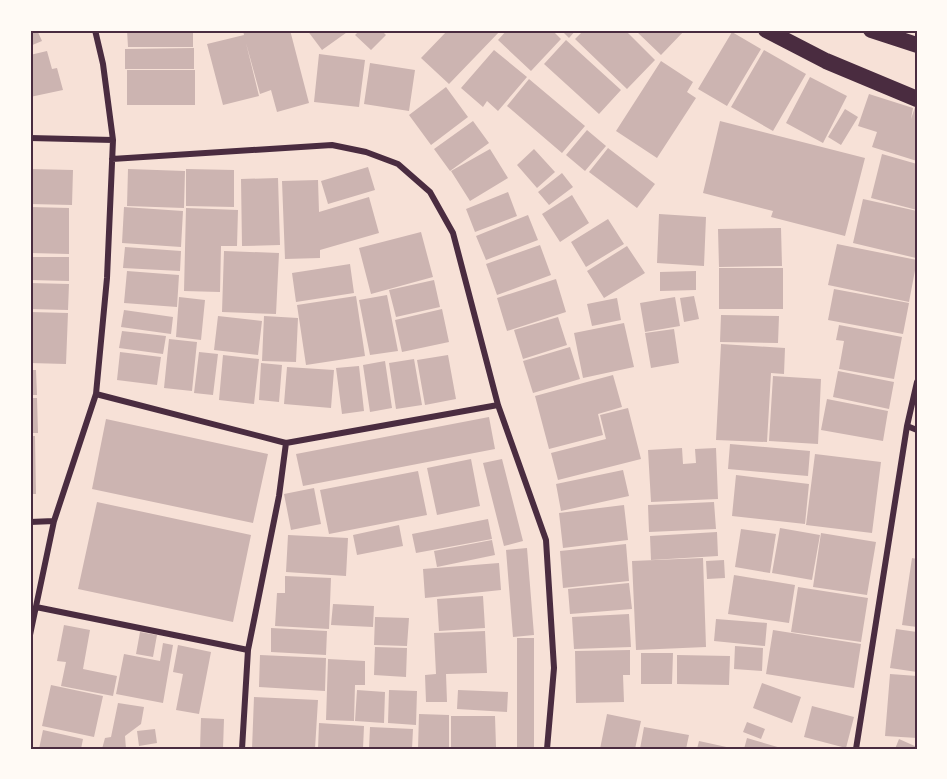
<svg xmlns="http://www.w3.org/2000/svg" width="947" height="779" font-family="Lato,sans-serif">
<rect width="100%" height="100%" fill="#f7e1d7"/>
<path fill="#ccb4b1" d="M30 30H37L42 41 30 46Z
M127 30H193V47H128Z
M243 30H290L309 103 277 112 271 90 260 94 246 43 259 96 223 105 207 44 244 35Z
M307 30H350L322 50Z
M360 30H381L386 35 371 50 355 35Z
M448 30H501L449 84 421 58Z
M507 30H552L561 39 531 71 498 40Z
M561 30H576L569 38Z
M584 30H625L655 60 627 89 575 39Z
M635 30H685L661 55Z
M732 32 761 49 727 106 698 89Z
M566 40 621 90 599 114 544 64Z
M194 48V69H125V49Z
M494 50 527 77 498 111 487 101 483 107 461 88Z
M764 50 806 74 773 131 731 107Z
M47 51 52 69 57 68 63 90 30 97V55Z
M319 54 365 60 359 107 314 102Z
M661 61 693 82 687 92 696 98 657 158 616 131Z
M370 63 415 70 409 111 364 104Z
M127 70H195V105H127Z
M810 77 847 96 823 143 786 123Z
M529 79 585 126 562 153 507 106Z
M446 87 468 117 431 145 409 115Z
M869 94 913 108 911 119 915 107 917 108V161L872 147 877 132 858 126Z
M845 109 858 117 841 145 828 137Z
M473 121 489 143 450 171 434 149Z
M720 121 865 158 845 236 771 217 773 211 703 193Z
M587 130 606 146 585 171 566 155Z
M608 148 655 184 637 208 589 172Z
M490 149 508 178 470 201 451 171Z
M534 149 555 172 537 188 517 165Z
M882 154 917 164V210L871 198Z
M368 167 375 190 328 204 321 181Z
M30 169 73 170 72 205 30 204Z
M128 169 185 171 184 208 127 206Z
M186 169 234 170V207L186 206Z
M562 173 573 187 549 205 538 192Z
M278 178 280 245 242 246 241 179Z
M318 180 319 212 369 197 379 233 320 250V258L285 259 282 181Z
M508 192 517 216 475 232 466 209Z
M572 195 589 223 560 242 542 214Z
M863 199 917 211V252L916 258 853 243Z
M30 207 69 208V254L30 253Z
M124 207 183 211 181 247 122 243Z
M186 208 238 210 237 246H221L220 292 184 291Z
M659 214 706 217 704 266 657 263Z
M528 215 538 240 486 260 476 236Z
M608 219 624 244 586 267 571 242Z
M781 228 782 266 719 267 718 229Z
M421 232 433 277 371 294 359 248Z
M837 244 917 260 909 302 828 285Z
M540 245 551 275 497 295 486 264Z
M627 246 645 273 604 298 587 271Z
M125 247 181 251 180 271 123 268Z
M224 251 279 253 276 314 222 312Z
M30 257H69V281L30 280Z
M350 264 354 293 296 302 292 273Z
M719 268H783V309H719Z
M127 271 179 275 177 307 124 303Z
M696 271V290L660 291V272Z
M556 279 566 312 507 331 497 298Z
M434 280 440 307 396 317 389 290Z
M30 283 69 284 68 310 30 309Z
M834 289 909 303 903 334 828 320Z
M387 295 398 351 370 355 359 300Z
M356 296 365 356 306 365 297 305Z
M694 296 699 319 684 322 680 298Z
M179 297 205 300 201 340 176 337Z
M675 297 680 326 645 332 640 303Z
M617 298 621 320 592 326 587 304Z
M442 309 449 342 402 352 395 320Z
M124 310 173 317 171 334 121 327Z
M30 312 68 313 66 364 30 363Z
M721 315 779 316 778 343 720 342Z
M218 316 262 321 258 355 214 350Z
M264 316 298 318 296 362 262 361Z
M558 317 567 345 523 359 514 330Z
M624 323 634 367 583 378 574 333Z
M839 325 902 337 894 379 839 369 844 341 836 340Z
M674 329 679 363 651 368 645 333Z
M122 331 166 336 163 354 119 348Z
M169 339 197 342 192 391 164 388Z
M721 344 785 348 784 374 771 373 767 442 716 440Z
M570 347 580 379 533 393 523 361Z
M120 352 161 357 157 385 117 380Z
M199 352 218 354 213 395 194 393Z
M223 355 259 359 254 404 219 400Z
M448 355 456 399 425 405 417 360Z
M414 359 422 405 396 409 389 363Z
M385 361 392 408 370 412 363 365Z
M261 363 282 365 279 402 259 400Z
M359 366 364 411 342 414 336 368Z
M287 367 334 370 331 408 284 404Z
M30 370H36L37 395H30Z
M838 371 894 382 889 409 833 397Z
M613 375 622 407 598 414 603 435 549 449 535 396Z
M773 376 821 379 818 444 769 441Z
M30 398H37L38 433H30Z
M827 399 888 411 883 441 821 430Z
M628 408 641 459 558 480 551 453 606 439 600 415Z
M489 417 495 449 303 486 296 454Z
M106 419 268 454 253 523 92 489Z
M30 436H35L36 494H30Z
M730 444 810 451 808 476 728 469Z
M682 448 683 464 696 463 695 449 716 448 718 499 651 502 648 450Z
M815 454 881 462 872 533 806 525Z
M471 459 480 506 437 515 427 468Z
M502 459 523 541 504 546 483 463Z
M623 470 629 496 561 511 556 484Z
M418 471 427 515 329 534 320 490Z
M736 475 809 484 805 524 732 516Z
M314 488 321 524 291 530 284 494Z
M97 502 251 535 233 622 78 589Z
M714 502 716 529 649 532 648 505Z
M624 505 628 540 563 548 559 513Z
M488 519 492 539 416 553 412 534Z
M399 525 403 546 357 555 353 535Z
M780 528 820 535 812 580 772 573Z
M741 529 776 534 770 573 735 567Z
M717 532 718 556 651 560 650 536Z
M821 533 876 542 867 595 813 587Z
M288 535 348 538 346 576 286 572Z
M492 540 495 555 437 567 434 551Z
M626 544 629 581 563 588 560 551Z
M527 548 534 635 513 637 506 550Z
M703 558 706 647 636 650 632 561Z
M912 558 917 559V627L902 625Z
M724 560 725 578 707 579 706 561Z
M499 563 501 590 425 598 423 569Z
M734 575 795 585 789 623 728 614Z
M285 576 331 578 329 629 275 626 277 593H285Z
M629 583 632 609 570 614 568 589Z
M798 587 868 598 861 642 791 632Z
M483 596 485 628 439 631 437 599Z
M333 604 374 606 373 627 331 625Z
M629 614 631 647 574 649 572 617Z
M375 617 409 618 407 646 374 645Z
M716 619 767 623 765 646 714 641Z
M64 625 90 630 83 669 117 676 113 696 61 686 66 662 57 661Z
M271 628 327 631 326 655 271 652Z
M896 629 917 632V672L890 668Z
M773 630 861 644 854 688 766 674Z
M485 631 487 673 446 674 447 702H426L425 675 436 674 434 633Z
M140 632 157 635 153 657 136 654Z
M517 638H534V749H517Z
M163 643 173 645 163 703 116 694 124 654 160 661Z
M178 645 211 652 199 714 176 710 183 674 173 672Z
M735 646 763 648 762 671 734 669Z
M375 647 407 648 406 677 374 675Z
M630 650V675H623L624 702 576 703 575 651Z
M641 653H673L672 684H641Z
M260 655 326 658 325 691 259 687Z
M677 655 730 656 729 685 677 684Z
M328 659 365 661V685H355L354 721 326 720Z
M890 674 917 676V738L885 736Z
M762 683 801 697 792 723 753 708Z
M51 685 103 696 94 737 42 726Z
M357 690 385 692 384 723 355 721Z
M389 690 417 691 416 725 388 723Z
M458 690 508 692 507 712 457 709Z
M254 697 318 700 315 749H252Z
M118 703 144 707 141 724 125 736 126 749H102L105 738 111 737Z
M812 706 854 717 846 748 804 737Z
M419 714 449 715V749H418Z
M607 714 641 721 635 749H600Z
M451 716H495L496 747H515V749H451Z
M201 718 224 719 223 749H200Z
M747 722 765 729 761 739 743 732Z
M319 723 364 726 363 749H318Z
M370 727 413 729 412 749H369Z
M644 727 689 735 686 749H640Z
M155 729 157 743 139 746 137 731Z
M43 730 83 739 81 749H39Z
M747 738 781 748V749H744Z
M899 739 917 747V749H895Z
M699 741 731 748V749H697Z"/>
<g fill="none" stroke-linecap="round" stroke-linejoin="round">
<path stroke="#4a2c40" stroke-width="6" d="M30 138 113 140
M112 159 332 145 366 152 398 164 430 192 453 233 498 405 546 540 554 668 547 749
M96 394 286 443 498 405
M907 426 917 430
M30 522 54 521
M36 607 248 650
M30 635 54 521 96 394 107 278 113 140 103 64 95 30
M242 749 248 650 279 496 286 443
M856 749 907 426 917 382"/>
<path stroke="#4a2c40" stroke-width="16" d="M766 30 826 61 917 99
M871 30 917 45"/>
</g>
<rect width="947" height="779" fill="none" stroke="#fffaf5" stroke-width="63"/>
<rect x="32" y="32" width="884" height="716" fill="none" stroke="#4a2c40" stroke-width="2"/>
</svg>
